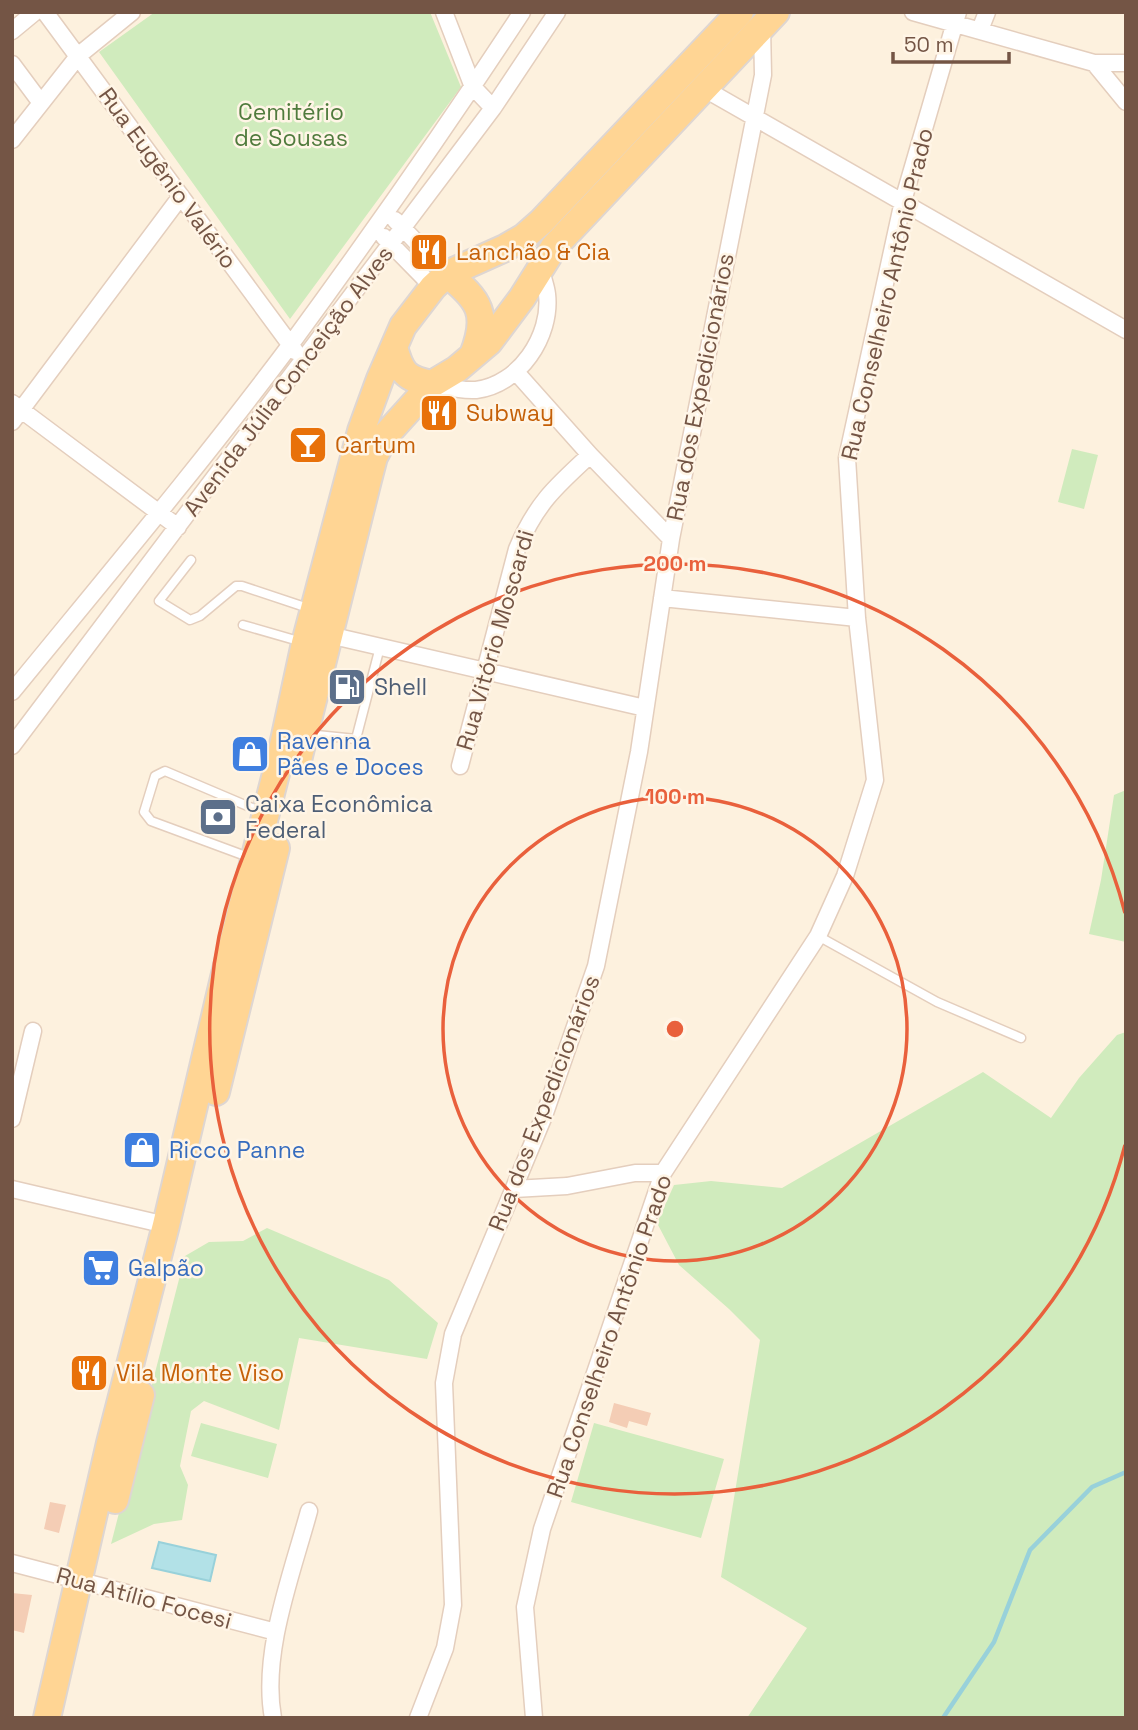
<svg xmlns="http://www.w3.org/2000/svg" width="1138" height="1730" font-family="'Space Grotesk',sans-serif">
<rect width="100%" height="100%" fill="#fdf1de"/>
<path fill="#d0ebbd" d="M155 12H430L461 87 290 319 99 52Z
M1072 449 1098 455 1084 509 1058 502Z
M1126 790V942L1089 934 1101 880 1114 795Z
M1126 1032V1718H747L807 1628 721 1577 760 1340 729 1309 679 1265 657 1223 674 1185 711 1181 782 1188 983 1072 1051 1118 1079 1078 1117 1035Z
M267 1228 389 1280 438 1323 427 1359 299 1338 279 1430 204 1401 191 1411 180 1466 188 1485 182 1520 154 1524 111 1544 185 1256 209 1242 243 1241Z
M201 1423 277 1444 268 1478 191 1456Z
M594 1423 724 1459 701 1538 571 1502Z"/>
<path fill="#b2e1e7" stroke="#98d1da" stroke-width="2" d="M159 1542 216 1555 210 1581 152 1568Z"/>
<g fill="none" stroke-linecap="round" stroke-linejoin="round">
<path stroke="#98d1da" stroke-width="4.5" d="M943 1718 994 1642 1030 1550 1092 1487 1126 1472"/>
</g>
<path fill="#f4cdb5" d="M614 1403 651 1413 647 1426 629 1421 627 1428 609 1422Z
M50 1502 66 1505 59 1533 44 1529Z
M12 1593 32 1595 24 1633 12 1630Z"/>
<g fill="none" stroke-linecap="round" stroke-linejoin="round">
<g stroke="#e4cebd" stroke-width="11">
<path id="service" d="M191 560 159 601 190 620 200 616 236 586H242L308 608
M243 625 302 642
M307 734 356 739 380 647
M251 858 151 821 144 812 155 776 165 771 264 813
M818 936 937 1002 1021 1038"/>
</g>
<g stroke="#e4cebd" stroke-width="19">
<path id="minor" d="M45 12 295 351
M444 12 473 87 493 108
M913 12 1094 63H1126
M980 30 987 12
M12 31 35 12
M1094 63 1126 102
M12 64 41 103
M703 88 1126 330
M12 140 79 55 132 12
M395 220 447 274
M384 237 433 287
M516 372 590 455 671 539
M432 384C446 387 461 391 476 390 519 385 552 336 547 294 546 285 542 276 540 267
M12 403 178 527
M12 422 181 196
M662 598 857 618
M329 635 645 708
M12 692C106 577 202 463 291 344 371 235 448 125 522 12
M12 746 493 108 557 12
M460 766 517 549C536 504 555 487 590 455
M12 1119 33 1031
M12 1189 166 1225
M514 1189 567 1186 635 1173H663
M12 1563 276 1632
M273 1718C261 1653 292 1574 309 1511
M418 1718 445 1648 453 1605 444 1383 453 1334 544 1116 596 966 639 752 671 539 763 75 762 27
M534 1718 525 1607 542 1529 663 1173 818 936 845 876 875 780 857 618 847 458 903 201 958 12"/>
</g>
<g stroke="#ded6d2" stroke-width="30">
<path id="primary" d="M447 274C480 300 489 314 473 355
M394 347C401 373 406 379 432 384
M299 756 368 480 374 457 385 436 432 384 457 369 489 342 522 298 554 247 776 12
M216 1092 276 848
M115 1500 141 1395
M47 1718 110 1443 166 1225 224 978 282 750 305 643 361 431 380 379 403 326 433 287 447 274 505 248 524 237 541 222 740 12"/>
</g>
<use href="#service" stroke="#fff" stroke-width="8"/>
<use href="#minor" stroke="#fff" stroke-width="16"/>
<use href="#primary" stroke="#ffd594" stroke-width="26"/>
</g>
<g fill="none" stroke="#e9603c" stroke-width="3.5">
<circle cx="675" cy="1029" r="232"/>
<path d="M1125 1145A465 465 0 1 1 1125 913"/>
</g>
<defs>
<g id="restaurant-square" transform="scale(2.0125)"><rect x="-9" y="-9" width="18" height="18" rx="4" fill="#e8710a" stroke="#fff5e6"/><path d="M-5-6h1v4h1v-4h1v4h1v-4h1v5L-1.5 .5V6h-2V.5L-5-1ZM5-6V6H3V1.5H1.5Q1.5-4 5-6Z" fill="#fff"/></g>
<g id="bar-square" transform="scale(2.0125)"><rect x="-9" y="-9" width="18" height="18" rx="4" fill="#e8710a" stroke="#fff5e6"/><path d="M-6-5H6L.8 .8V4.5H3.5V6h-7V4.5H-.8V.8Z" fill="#fff"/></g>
<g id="fuel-square" transform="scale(2.0125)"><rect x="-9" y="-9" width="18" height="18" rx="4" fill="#5c6f8a" stroke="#fff5e6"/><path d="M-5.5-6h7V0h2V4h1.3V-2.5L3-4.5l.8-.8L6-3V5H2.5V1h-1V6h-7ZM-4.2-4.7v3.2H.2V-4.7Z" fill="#fff"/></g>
<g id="shop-square" transform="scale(2.0125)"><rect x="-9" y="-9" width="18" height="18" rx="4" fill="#3f7fe0" stroke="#fff5e6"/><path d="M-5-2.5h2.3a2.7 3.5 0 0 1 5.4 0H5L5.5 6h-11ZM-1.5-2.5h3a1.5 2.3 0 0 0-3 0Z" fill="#fff"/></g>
<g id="bank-square" transform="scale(2.0125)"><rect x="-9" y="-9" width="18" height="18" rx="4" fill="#5c6f8a" stroke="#fff5e6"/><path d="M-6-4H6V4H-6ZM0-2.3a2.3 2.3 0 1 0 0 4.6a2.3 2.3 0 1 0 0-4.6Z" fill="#fff"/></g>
<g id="supermarket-square" transform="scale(2.0125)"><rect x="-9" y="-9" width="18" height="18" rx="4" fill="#3f7fe0" stroke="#fff5e6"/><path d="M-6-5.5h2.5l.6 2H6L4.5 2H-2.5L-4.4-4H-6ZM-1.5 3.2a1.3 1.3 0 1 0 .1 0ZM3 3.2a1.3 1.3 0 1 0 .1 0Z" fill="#fff"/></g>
</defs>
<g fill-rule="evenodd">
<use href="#restaurant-square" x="429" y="252"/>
<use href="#restaurant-square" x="439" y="413"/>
<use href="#bar-square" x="308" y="445"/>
<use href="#fuel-square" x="347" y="687"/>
<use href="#shop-square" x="250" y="754"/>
<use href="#bank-square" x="218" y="817"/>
<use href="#shop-square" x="142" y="1150"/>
<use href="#supermarket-square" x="101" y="1268"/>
<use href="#restaurant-square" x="89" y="1373"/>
</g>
<g text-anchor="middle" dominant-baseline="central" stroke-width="5" stroke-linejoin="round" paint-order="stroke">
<g font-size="23" fill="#507b3d" stroke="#fff5e6">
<text x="291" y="112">Cemitério<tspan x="291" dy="26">de Sousas</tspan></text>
</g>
<g font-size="23" fill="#745545" stroke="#fff5e6">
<text transform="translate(168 178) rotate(54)">Rua Eugênio Valério</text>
<text transform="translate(887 294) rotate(-77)">Rua Conselheiro Antônio Prado</text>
<text transform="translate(288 381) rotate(-53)">Avenida Júlia Conceição Alves</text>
<text transform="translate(700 387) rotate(-79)">Rua dos Expedicionários</text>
<text transform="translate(495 640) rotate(-74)">Rua Vitório Moscardi</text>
<text transform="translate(544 1103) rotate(-69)">Rua dos Expedicionários</text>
<text transform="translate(609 1336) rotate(-71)">Rua Conselheiro Antônio Prado</text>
<text transform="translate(144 1598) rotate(15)">Rua Atílio Focesi</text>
</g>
<g font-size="23" fill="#c56008" stroke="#fff5e6" text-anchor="start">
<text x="456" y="252">Lanchão &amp; Cia</text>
<text x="466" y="413">Subway</text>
<text x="335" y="445">Cartum</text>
<text x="116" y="1373">Vila Monte Viso</text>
</g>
<g font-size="23" fill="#4e5e75" stroke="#fff5e6" text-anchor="start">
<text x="374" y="687">Shell</text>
<text x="245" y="804">Caixa Econômica<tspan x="245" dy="26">Federal</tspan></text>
</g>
<g font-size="23" fill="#366cbe" stroke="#fff5e6" text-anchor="start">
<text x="277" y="741">Ravenna<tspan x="277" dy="26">Pães e Doces</tspan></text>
<text x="169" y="1150">Ricco Panne</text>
<text x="128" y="1268">Galpão</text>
</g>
</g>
<circle cx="675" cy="1029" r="10" fill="#e9603c" stroke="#fff5e6" stroke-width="3.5"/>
<g font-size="21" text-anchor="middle" font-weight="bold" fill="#e9603c" stroke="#fff5e6" stroke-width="5" stroke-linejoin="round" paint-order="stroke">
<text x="675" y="571">200 m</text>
<text x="675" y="804">100 m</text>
</g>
<rect width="1138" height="1730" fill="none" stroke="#745545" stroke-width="28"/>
<path d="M893 52v10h116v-10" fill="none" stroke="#745545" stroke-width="3.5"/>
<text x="904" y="52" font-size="21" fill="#745545" stroke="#fff5e6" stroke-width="5" paint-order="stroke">50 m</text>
</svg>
